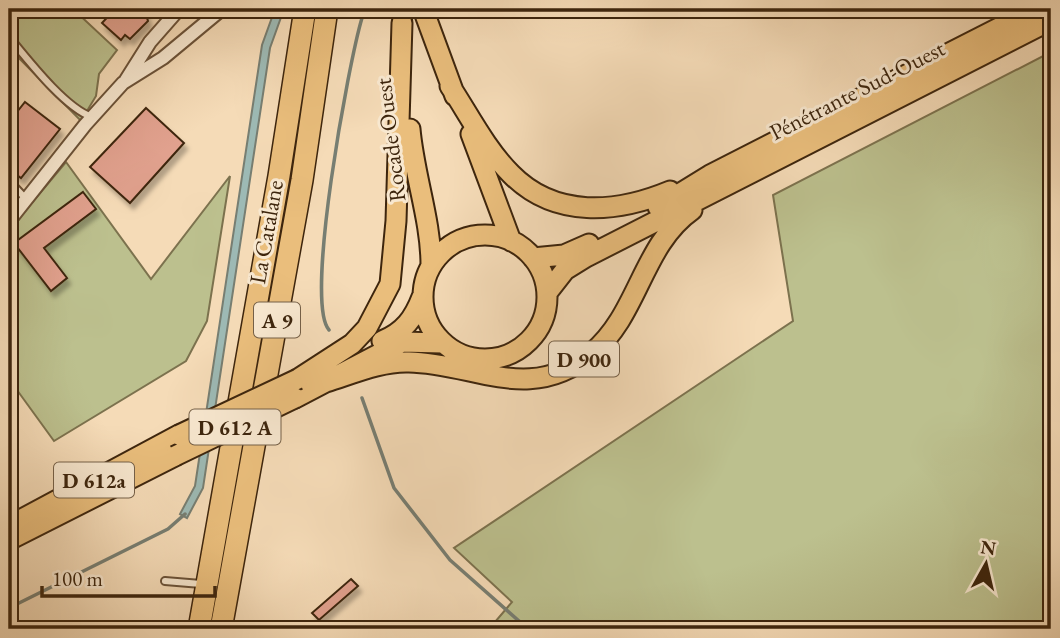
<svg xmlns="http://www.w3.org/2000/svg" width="1060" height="638" font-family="'EB Garamond',serif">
<defs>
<filter id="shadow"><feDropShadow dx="3.5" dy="6" stdDeviation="2" flood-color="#0004"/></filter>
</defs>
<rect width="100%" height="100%" fill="#f5dbb7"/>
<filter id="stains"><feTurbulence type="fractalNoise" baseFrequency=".00286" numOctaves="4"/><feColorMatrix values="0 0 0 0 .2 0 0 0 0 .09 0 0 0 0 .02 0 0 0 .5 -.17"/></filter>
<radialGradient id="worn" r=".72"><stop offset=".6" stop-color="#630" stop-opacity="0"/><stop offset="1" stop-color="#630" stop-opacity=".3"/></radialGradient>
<path fill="#bcc08e" stroke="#7c724e" stroke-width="2" d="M9 9H73L117 50 99 74 96 96 81 121 9 48Z
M1051 52V629H489L512 602 454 548 793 321 773 195Z
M66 162 151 279 230 176 207 321 186 361 54 441 9 379V230Z"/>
<path fill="#9dbab5" stroke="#777e72" stroke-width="2" d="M275 9H284L270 48 203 488 187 518 180 514 195 486 262 45Z"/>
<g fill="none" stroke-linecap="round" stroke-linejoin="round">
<path stroke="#777e72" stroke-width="3.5" d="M358 11 364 9
M329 330C304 302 349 61 362 18L369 9
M362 398 394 488 450 560 528 629
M9 608 168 529 185 514"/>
</g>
<path fill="#e1a18e" stroke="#3d250d" stroke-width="2" filter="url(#shadow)" d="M115 9H144L148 21 130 39 125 35 121 40 102 23Z
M25 102 60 129 21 178 9 169V122Z
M146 108 184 143 130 203 90 167Z
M83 192 96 209 44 248 67 278 51 291 14 243Z
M351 579 358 586 319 620 312 613Z"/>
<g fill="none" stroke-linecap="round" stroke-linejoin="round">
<g stroke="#6b5238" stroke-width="10">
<path id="service" d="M9 37C28 60 65 108 92 117
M9 181 26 199
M165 581 201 584"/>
</g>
<g stroke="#6b5238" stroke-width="16">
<path id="minor" d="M126 80 150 42 179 9
M9 221 85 125 123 83 163 58 222 9
M322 629H323"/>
</g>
<g stroke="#3d250d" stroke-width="23">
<path id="trunk" d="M423 9 455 96
M450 86C469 115 486 149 511 174 555 219 617 213 670 191
M410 129C414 175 431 220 431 265
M471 134 511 241
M658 207 710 175 1036 9
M423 297a62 62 0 1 1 124 0a62 62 0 1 1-124 0Z
M533 258 564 255 589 244
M547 293 565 270 586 257 1051 20
M382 341C404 332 414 318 422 297
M298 379 352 344 367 328 390 284 396 221 402 23
M326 382C352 374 381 361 409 362 475 363 530 405 592 353 639 314 642 245 692 210
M295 398 402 342 442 343
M9 526 179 435
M9 540 175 456"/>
</g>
<g stroke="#3d250d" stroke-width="24">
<path id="motorway" d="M199 629 279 176 305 9
M221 629 302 180 327 9"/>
</g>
<use href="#service" stroke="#f8e8d0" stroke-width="6"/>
<use href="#minor" stroke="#f8e8d0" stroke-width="12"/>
<use href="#trunk" stroke="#eabe7c" stroke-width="19"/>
<use href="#motorway" stroke="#eabe7c" stroke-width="21"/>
<g stroke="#3d250d" stroke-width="23" stroke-linecap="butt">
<path id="trunk-bridge" d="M179 435 298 379
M175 456 295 398"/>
</g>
<use href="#trunk-bridge" stroke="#eabe7c" stroke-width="19"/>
</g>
<g text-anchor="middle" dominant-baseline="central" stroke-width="6" stroke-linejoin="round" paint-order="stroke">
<g fill="#f8e8d0" stroke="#756048" stroke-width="2">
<rect x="254" y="302.5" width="46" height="35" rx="5"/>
<rect x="549" y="341.5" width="70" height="35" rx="5"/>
<rect x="189.5" y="409.5" width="91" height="35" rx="5"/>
<rect x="54" y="462.5" width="80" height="35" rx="5"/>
</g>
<g font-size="21" font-weight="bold" fill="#3d250d">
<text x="277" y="320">A 9</text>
<text x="584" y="359">D 900</text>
<text x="235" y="427">D 612 A</text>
<text x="94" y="480">D 612a</text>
</g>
<g font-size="23" fill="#3d250d" stroke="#f8e8d0">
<text transform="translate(857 90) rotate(-27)">Pénétrante Sud-Ouest</text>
<text transform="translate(390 140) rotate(-97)">Rocade Ouest</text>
<text transform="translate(266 232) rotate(-80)">La Catalane</text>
</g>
</g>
<rect width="1060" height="638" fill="none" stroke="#f5dbb7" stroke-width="35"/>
<rect x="10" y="10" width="1039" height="617" fill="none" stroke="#3d250d" stroke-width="3.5"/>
<rect x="18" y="18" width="1025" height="603" fill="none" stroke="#3d250d" stroke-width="2"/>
<g transform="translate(986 564) rotate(8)" stroke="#f8e8d0" stroke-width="5" paint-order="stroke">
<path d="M0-5L12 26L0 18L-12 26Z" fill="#3d250d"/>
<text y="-10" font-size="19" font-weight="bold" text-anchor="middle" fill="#3d250d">N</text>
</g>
<path d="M42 586v10h173v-10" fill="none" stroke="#3d250d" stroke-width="3.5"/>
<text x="52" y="586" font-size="21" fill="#3d250d" stroke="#f8e8d0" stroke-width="5" paint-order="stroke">100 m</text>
<rect width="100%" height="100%" filter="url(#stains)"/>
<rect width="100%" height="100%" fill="url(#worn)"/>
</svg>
